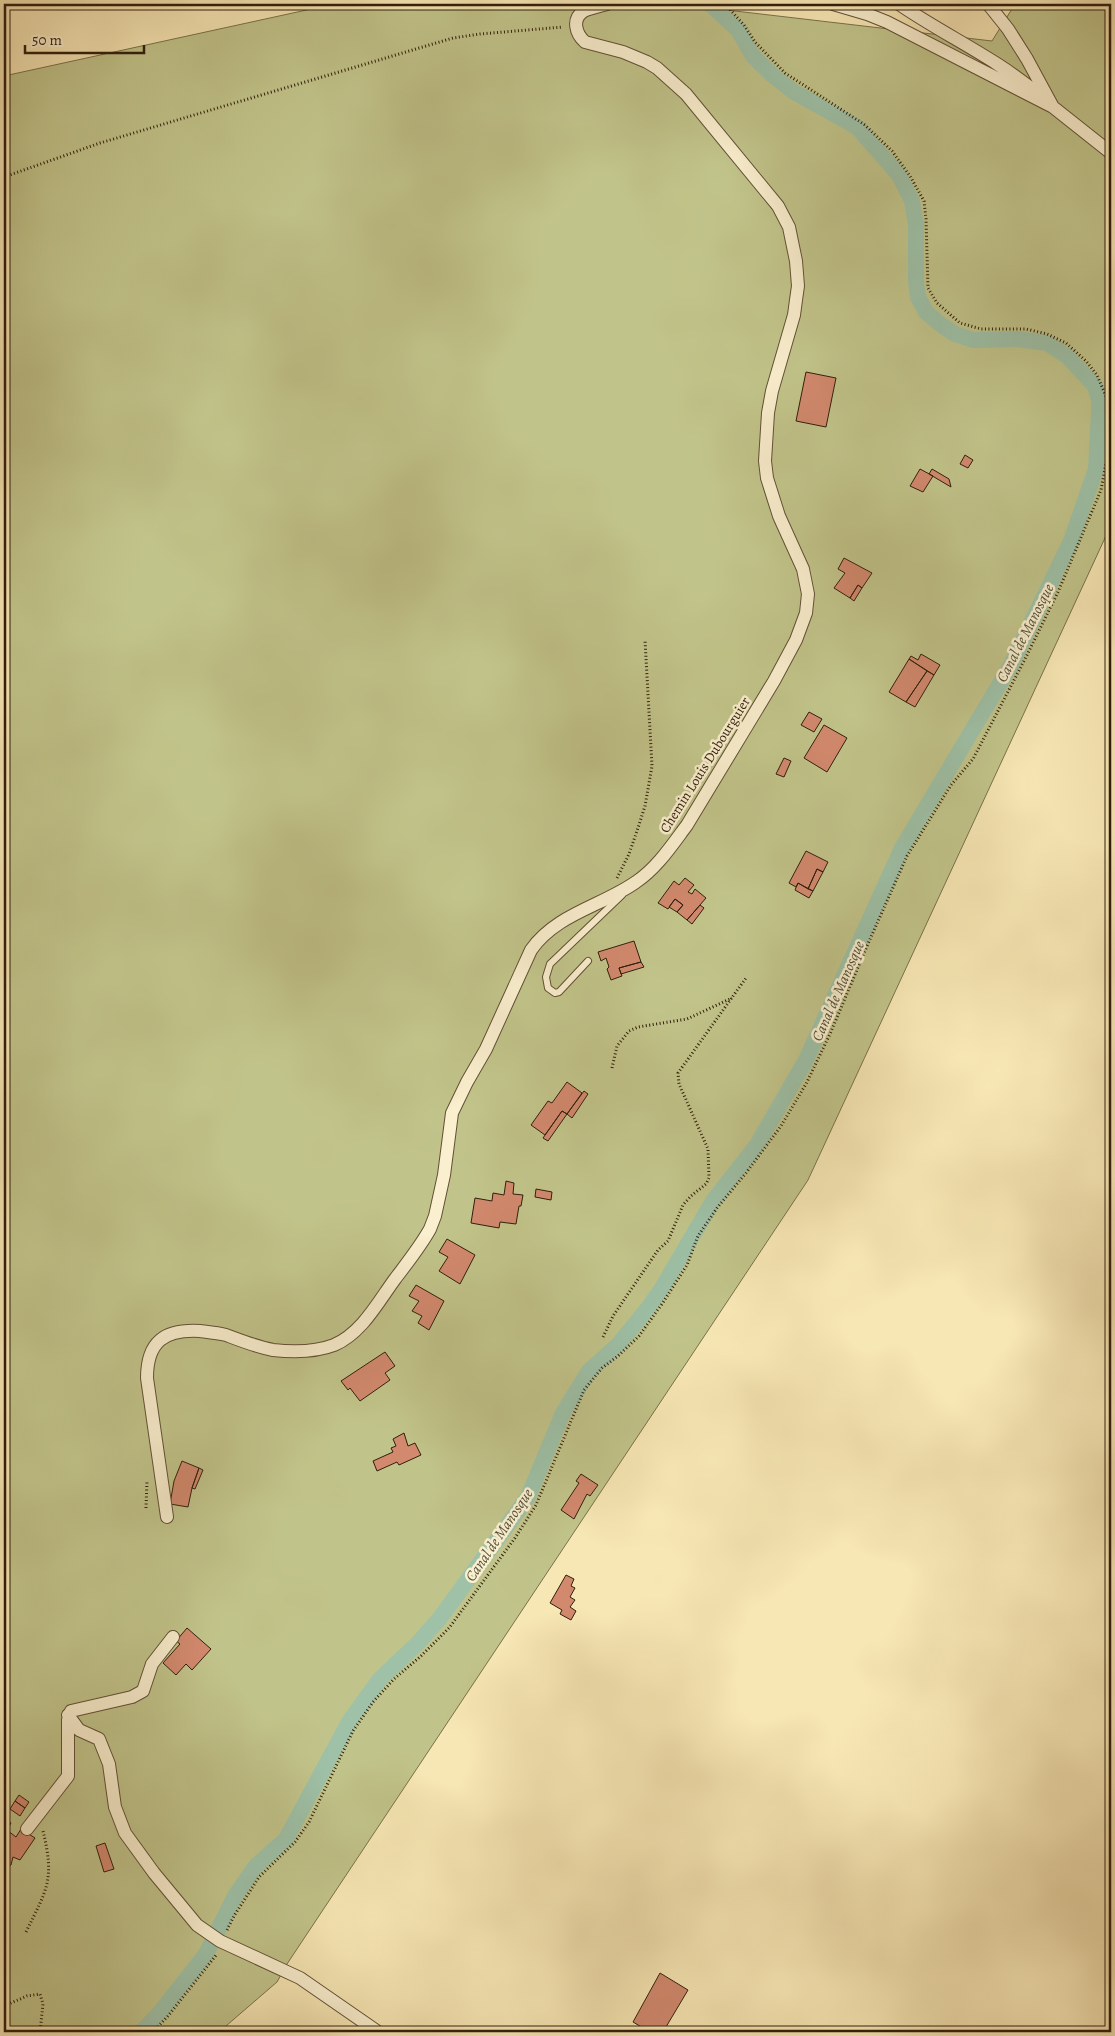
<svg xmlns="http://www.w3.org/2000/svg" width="1115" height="2036" font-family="Alegreya,serif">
<rect width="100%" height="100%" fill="#f7e7b4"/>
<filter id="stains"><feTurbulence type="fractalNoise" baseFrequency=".004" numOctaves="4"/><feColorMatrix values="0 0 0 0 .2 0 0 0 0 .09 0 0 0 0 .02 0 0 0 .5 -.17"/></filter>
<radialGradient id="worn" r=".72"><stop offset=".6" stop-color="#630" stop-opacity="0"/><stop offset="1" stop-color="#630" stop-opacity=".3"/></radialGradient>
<path fill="#c1c48a" stroke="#79714b" d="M334 4H675L992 41 1015 4H1111V525L808 1180 287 1964 277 1982 219 2032H4V76Z"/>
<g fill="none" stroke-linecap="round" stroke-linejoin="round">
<path stroke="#9ec1a7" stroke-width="16" d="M141 2032 158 2015 206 1954 235 1896 255 1867 286 1839 349 1722 380 1679 419 1642 440 1618 528 1497 563 1413 589 1371 618 1345 648 1308 662 1288 713 1201 757 1145 806 1060 902 848 1011 665 1071 541 1096 469 1099 412V400L1095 386 1067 356 1047 343 1017 339 973 340 955 334 940 324 926 312 918 297 916 281V225L912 201 899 175 857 127 794 92 770 73 753 56 738 30 710 4"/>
</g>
<path fill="#d2896e" stroke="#311e0c" d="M806 372 836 378 826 427 796 421Z
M965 455 973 460 968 468 960 464Z
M920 469 933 476 923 492 910 486Z
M932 469 949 479 951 487 929 474Z
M844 558 872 573 862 588 858 585 850 598 834 588 845 573 838 569Z
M858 585 862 588 854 601 850 598Z
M921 654 940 665 934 675 909 659 911 656 918 660Z
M909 659 927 671 906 702 889 692Z
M927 671 934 675 915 707 906 702Z
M809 712 822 719 814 732 801 725Z
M824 725 847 738 827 772 804 758Z
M784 758 791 761 784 777 776 774Z
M806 851 828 862 823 872 817 869 808 889 798 883 796 887 789 883Z
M817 869 823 872 813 891 808 889Z
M685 878 694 885 688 892 692 894 695 889 706 898 687 920 677 912 683 905 675 899 668 909 658 903 674 881 679 885Z
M798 883 813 891 809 898 795 890Z
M675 899 683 905 677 912 669 907Z
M700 905 704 908 692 924 687 920Z
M634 941 641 962 619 968 622 976 611 980 607 969 609 967 606 958 601 961 598 952Z
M641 962 644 967 621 974 619 968Z
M567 1082 582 1093 567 1114 562 1111 545 1135 531 1125 548 1101 552 1103Z
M584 1091 588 1094 572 1118 567 1114Z
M562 1111 567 1114 548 1141 543 1138Z
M506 1181 514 1183 513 1194 523 1195 521 1206H519L516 1224 500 1222 499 1228 471 1223 475 1198 492 1201 493 1193 504 1195Z
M536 1189 552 1192 551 1200 535 1197Z
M447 1239 475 1255 460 1284 439 1271 448 1257 439 1252Z
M416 1285 444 1301 429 1330 418 1323 422 1316 412 1311 419 1301 409 1296Z
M385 1352 395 1366 385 1373 390 1380 360 1401 350 1388 348 1390 341 1381Z
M404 1433 408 1446 415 1443 421 1455 399 1465 397 1462 377 1471 373 1461 393 1452 391 1448 396 1446 393 1439Z
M182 1461 199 1468 192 1488 188 1507 170 1504 174 1481Z
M199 1468 203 1470 195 1489 192 1488Z
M581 1474 598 1485 590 1496 587 1494 574 1519 561 1510 579 1483 576 1481Z
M566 1575 574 1579 571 1586 575 1588 570 1597 575 1600 570 1607 576 1611 571 1620 560 1614 562 1610 550 1603Z
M187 1628 211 1649 192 1670 186 1664 176 1675 163 1663 180 1644 176 1641Z
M19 1795 29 1802 25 1808 15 1801Z
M15 1801 25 1808 20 1816 10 1809Z
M4 1819 11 1823 7 1830 16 1837 21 1829 35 1838 20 1860 13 1857 11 1865 8 1866 4 1865Z
M105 1843 114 1869 104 1872 96 1846Z
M660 1973 688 1990 663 2032H650L633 2022Z"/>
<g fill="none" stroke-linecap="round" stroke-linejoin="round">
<g stroke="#625036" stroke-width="8">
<path id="service" d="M588 961 559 992 555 993 548 988 546 977 550 964 622 895"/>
</g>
<g stroke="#625036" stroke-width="14">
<path id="minor" d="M833 4 867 14 887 22 1053 107
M899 4C944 35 996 58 1038 94
M988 4 1008 29 1027 59 1053 107 1111 153
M167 1517 147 1378C147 1342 164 1329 200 1331 208 1332 218 1333 226 1335 242 1341 257 1347 273 1350 292 1352 316 1352 334 1345 362 1333 378 1302 395 1279 407 1263 420 1247 430 1229L435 1216 444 1175 452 1113 467 1082 486 1049 531 950C556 914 602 906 636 882 657 868 672 845 687 825L774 681 796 640 806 613 808 594 803 569 779 516 767 478 765 461 768 413 772 391 794 315 796 300 798 286 796 261 789 227 778 206 686 94 657 68 647 62 623 52 585 42C576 34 571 19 584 11 590 8 600 6 607 4
M68 1715 79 1730 99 1739 109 1764 115 1807 125 1833 154 1873 197 1925 220 1941 300 1978 378 2032
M27 1829 68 1776V1720L71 1711 132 1697 143 1691 152 1664 173 1637"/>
</g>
<path stroke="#311e0c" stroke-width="3" stroke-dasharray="1 2.5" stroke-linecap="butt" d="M4 177 100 143 453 38 480 34 563 27
M617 878 629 854 638 828 645 806 652 766 645 640
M612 1068 617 1046 629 1031 638 1027 687 1019 732 998
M603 1337 613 1316 658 1250 668 1241 683 1205 691 1196 706 1184 709 1178 708 1149 679 1084 678 1073 746 978
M146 1508 147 1481
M227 1930 234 1916 259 1877 295 1842 309 1822 353 1731 373 1702 394 1679 421 1656 449 1628 515 1538 536 1505 584 1390 602 1368 618 1356 639 1336 662 1304 687 1265 698 1236 717 1208 746 1173 781 1126 806 1084 830 1034 867 946 907 856 951 785 973 759 1026 657 1058 592 1101 490 1110 442 1108 401 1097 375 1086 361 1066 343 1047 334 1026 329H981L960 323 937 303 928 288 926 219 924 201 910 176 892 151 865 125 785 73 755 42 744 25 725 4
M26 1932C47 1889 55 1880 43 1831
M4 2006 27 1996 40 1994 43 2004 40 2032
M153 2032 168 2016 217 1954"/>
<use href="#service" stroke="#faefce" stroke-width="6"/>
<use href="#minor" stroke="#faefce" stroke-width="12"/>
</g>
<g text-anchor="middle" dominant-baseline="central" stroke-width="5" stroke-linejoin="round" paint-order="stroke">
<g font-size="14" fill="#311e0c" stroke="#faefce">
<text transform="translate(705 765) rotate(-58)">Chemin Louis Dubourguier</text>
</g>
<g font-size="15" font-style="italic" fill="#524f3a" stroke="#faefce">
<text transform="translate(1025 633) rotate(-63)">Canal de Manosque</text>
<text transform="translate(838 991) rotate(-66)">Canal de Manosque</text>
<text transform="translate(499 1535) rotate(-56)">Canal de Manosque</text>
</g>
</g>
<rect width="1115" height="2036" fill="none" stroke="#f7e7b4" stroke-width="20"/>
<rect x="5" y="5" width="1105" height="2026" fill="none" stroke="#311e0c" stroke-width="2.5"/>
<rect x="10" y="10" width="1095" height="2016" fill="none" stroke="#311e0c"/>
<path d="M25 45v8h119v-8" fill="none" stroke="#311e0c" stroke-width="2.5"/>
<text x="32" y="45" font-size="15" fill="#311e0c" stroke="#faefce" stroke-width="4" paint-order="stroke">50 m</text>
<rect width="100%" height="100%" filter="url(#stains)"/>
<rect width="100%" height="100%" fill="url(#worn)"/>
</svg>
